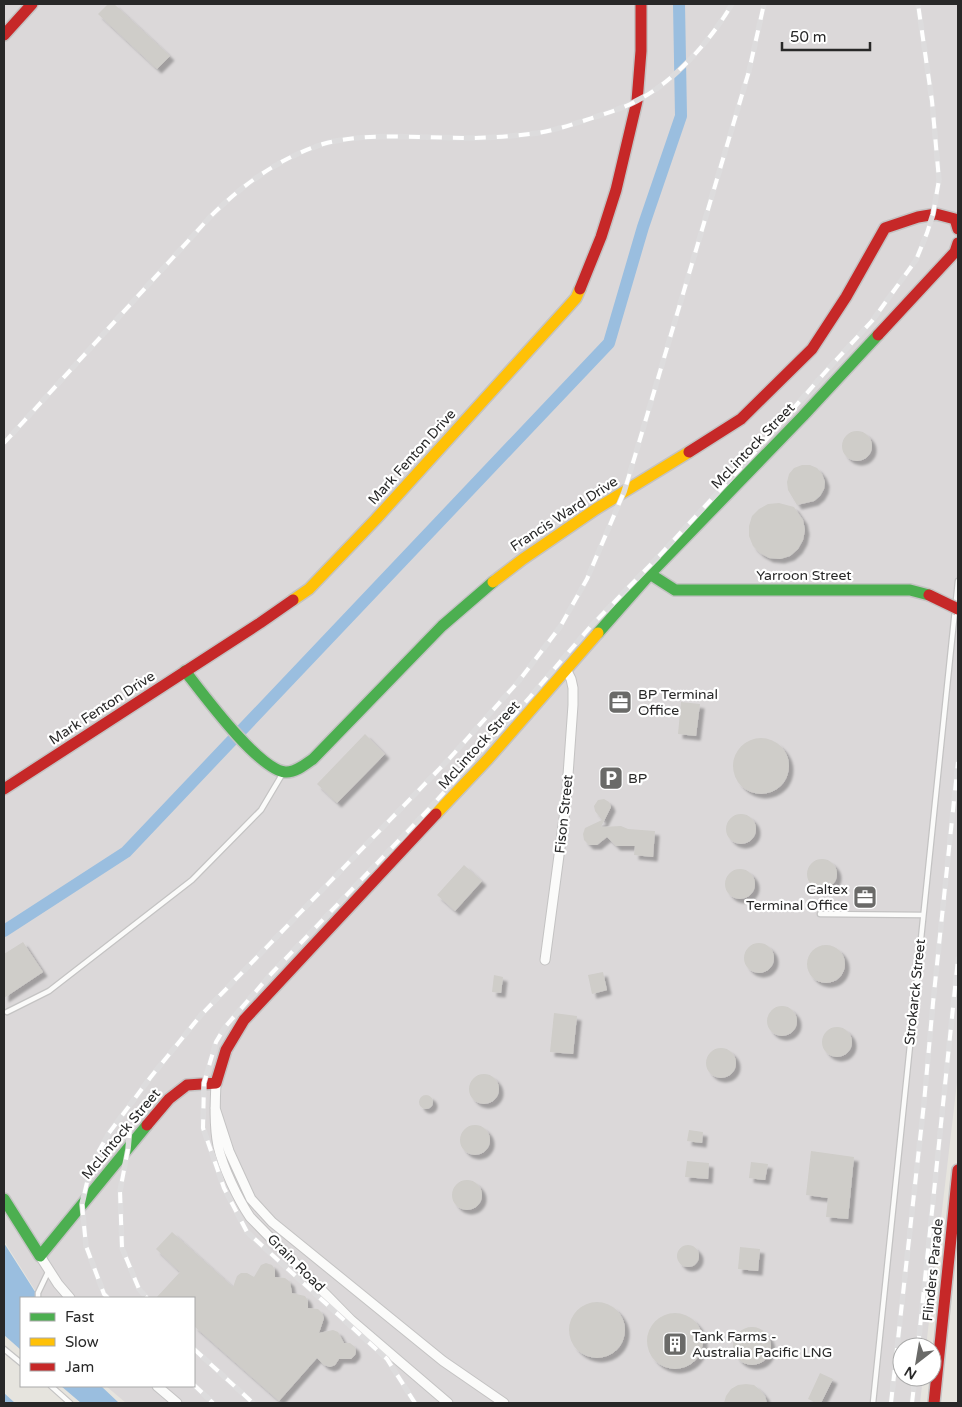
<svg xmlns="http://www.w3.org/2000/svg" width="962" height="1407" font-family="'Varela Round',sans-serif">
<defs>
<filter id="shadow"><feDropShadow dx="4.5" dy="4.5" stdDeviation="1" flood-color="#0004"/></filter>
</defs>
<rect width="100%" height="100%" fill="#e6e4de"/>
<path fill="#dbd8d9" d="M4 4H958V1074L926 1347H902V1377H923L920 1403H126L106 1386H194V1298H40L4 1241Z"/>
<path fill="#9abedf" d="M4 1243 39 1298H21V1386H101L119 1403H4Z"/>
<path fill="#e6e4de" d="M4 1335 21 1350V1386H61L81 1403H15L4 1393Z"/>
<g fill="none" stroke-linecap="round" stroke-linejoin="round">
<path stroke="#9abedf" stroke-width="12" d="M4 931 126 852 609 343 643 227 681 116 679 4"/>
</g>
<path fill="#cfcdc9" filter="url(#shadow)" d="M108 4H114L170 56 157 69 98 14Z
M842 446a15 15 0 1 1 30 0a15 15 0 1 1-30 0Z
M802 465H810L817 468 822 474 825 482 824 489 820 496 814 501 797 505 788 490 787 482 789 474 794 468Z
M779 503 794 507 803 520 805 530 803 540 798 549 790 556 780 559 769 558 760 553 753 546 749 536V526L752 516 759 509 768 504Z
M681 702 700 704 696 736 678 734Z
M365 734 385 754 337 803 317 784Z
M733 766a28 28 0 1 1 56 0a28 28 0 1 1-56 0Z
M604 799 609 802 611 807 601 827 621 826 628 829 655 831 653 857 634 855 635 846H616L607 837 597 845H589L584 840 583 834 585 828 602 820 595 811 594 806 598 800Z
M726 829a15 15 0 1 1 30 0a15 15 0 1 1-30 0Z
M807 874a15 15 0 1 1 30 0a15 15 0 1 1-30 0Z
M464 865 482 881 455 911 437 895Z
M725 884a15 15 0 1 1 30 0a15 15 0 1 1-30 0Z
M23 942 43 972 4 998V954Z
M744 958a15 15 0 1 1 30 0a15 15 0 1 1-30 0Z
M807 964a19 19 0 1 1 38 0a19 19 0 1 1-38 0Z
M603 972 607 990 592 994 588 975Z
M494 975 503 977 501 993 492 992Z
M767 1021a15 15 0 1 1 30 0a15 15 0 1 1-30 0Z
M554 1013 577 1016 573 1054 550 1052Z
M822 1042a15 15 0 1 1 30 0a15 15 0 1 1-30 0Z
M706 1063a15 15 0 1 1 30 0a15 15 0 1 1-30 0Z
M469 1089a15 15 0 1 1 30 0a15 15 0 1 1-30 0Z
M419 1102a7 7 0 1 1 14 0a7 7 0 1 1-14 0Z
M460 1140a15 15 0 1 1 30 0a15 15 0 1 1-30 0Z
M689 1130 703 1132 702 1143 687 1141Z
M811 1151 854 1157 848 1219 826 1217 828 1198 806 1195Z
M687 1161 709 1163 708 1179 685 1177Z
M751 1162 768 1164 765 1180 749 1178Z
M452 1195a15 15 0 1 1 30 0a15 15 0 1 1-30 0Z
M172 1232 233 1287 237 1276 241 1273H247L254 1277 261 1265 266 1263 272 1265 275 1270V1277L285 1278 290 1282 292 1293 305 1296 308 1301V1308L318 1309 322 1313 324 1318 319 1333 333 1330 338 1332 344 1343H350L355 1347 356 1352 355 1355 351 1359H339L335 1365 330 1367 324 1365 317 1358 279 1401 194 1326V1298H156L180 1272 156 1249Z
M677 1256a11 11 0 1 1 22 0a11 11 0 1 1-22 0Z
M740 1247 760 1249 758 1271 738 1269Z
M569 1330a28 28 0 1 1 56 0a28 28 0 1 1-56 0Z
M647 1341a28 28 0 1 1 56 0a28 28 0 1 1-56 0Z
M733 1346a19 19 0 1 1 38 0a19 19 0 1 1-38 0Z
M820 1373 833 1379 821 1403H817L808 1399Z
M746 1384 754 1385 760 1390 765 1396 767 1403H724L726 1396 731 1389 738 1385Z"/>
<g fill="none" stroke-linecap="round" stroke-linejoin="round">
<g stroke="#c4c3c3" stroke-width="7">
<path id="lane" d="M820 914 923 915
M7 1012 49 991 192 880 261 810 283 773
M38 1298V1293L49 1270
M4 1349 21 1363
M51 1386 70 1403
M873 1403 958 581"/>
</g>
<g stroke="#c4c3c3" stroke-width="11">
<path id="street" d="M545 960 566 803 573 705V688L571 679 566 669
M216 1083C215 1103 214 1125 218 1146 223 1168 238 1199 250 1217L351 1320 448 1403
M215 1108 229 1151 251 1199 272 1222 443 1361 504 1403
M40 1256 58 1284 70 1298
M157 1386 177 1403"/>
</g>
<g stroke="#c4c3c3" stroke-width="14">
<path id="fast" d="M650 574 675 590H910L929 595
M598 633 650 574 803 416 878 335
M185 671C203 694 258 769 285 772 295 773 306 764 313 759L442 626 493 582
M4 1199 40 1256 147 1125"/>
</g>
<g stroke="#c4c3c3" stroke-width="14">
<path id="slow" d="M493 582 523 559 596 509 689 452
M293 600 309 589 376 519 568 307 576 298 580 289
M436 814 488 759 598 633"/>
</g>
<g stroke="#c4c3c3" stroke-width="14">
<path id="jam" d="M4 35 32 4
M580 289 601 237 616 190 637 101 641 51V4
M878 335 955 252 958 243
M689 452 741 419 812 349 846 297 885 228 918 217 936 214 955 219 958 229
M4 789 260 623 293 600
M147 1125 169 1099 187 1085 216 1083 226 1050 244 1020 436 814
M934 1403 958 1170"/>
</g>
<use href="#lane" stroke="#fbfbfa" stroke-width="4.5"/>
<use href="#street" stroke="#fbfbfa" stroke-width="9"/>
<use href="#fast" stroke="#4caf50" stroke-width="11"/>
<use href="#slow" stroke="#ffc107" stroke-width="11"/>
<use href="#jam" stroke="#c62828" stroke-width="11"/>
<g stroke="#dddcdd" stroke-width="5.5">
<path id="rail" d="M4 443 210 217C242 185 279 158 323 144 365 132 422 138 466 138 490 138 514 136 538 133 556 130 574 124 592 118 608 113 624 108 638 100 674 82 712 39 732 4
M130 1127 128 1149 120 1191 122 1248 139 1289 147 1298
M108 1298 104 1294 86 1246 82 1204 91 1165 109 1133 150 1078 201 1015 449 759 518 682 560 627 587 579 624 492 635 456 749 71 764 4
M918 1347 958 959
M194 1349 253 1403
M194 1385 213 1403
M415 1403 387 1359 247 1232 224 1188 203 1128 204 1083 216 1042 225 1027 271 974 428 810 530 697 591 626 659 556 757 450 828 369 872 321 916 260 927 233 933 214 939 180 932 101 918 4
M891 1403 924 1103 933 1003 958 762
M912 1403 915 1377"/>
</g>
<use href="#rail" stroke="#fff" stroke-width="4" stroke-dasharray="11" stroke-linecap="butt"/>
<g stroke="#c4c3c3" stroke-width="14" stroke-linecap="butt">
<path id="jam-bridge" d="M929 595 958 609"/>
</g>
<use href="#jam-bridge" stroke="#c62828" stroke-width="11"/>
</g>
<defs>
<g id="office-square" transform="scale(1.25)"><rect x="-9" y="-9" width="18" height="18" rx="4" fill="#6a6a68" stroke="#fff"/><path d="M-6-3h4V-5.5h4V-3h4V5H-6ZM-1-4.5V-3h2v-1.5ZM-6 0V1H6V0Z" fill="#fff"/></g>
<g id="parking-square" transform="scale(1.25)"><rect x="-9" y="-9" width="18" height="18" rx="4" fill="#6a6a68" stroke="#fff"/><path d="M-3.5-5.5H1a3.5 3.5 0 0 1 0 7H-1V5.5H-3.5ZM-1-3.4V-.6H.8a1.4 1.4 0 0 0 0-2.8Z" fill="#fff"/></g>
<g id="building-square" transform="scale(1.25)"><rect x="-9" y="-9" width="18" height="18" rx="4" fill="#6a6a68" stroke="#fff"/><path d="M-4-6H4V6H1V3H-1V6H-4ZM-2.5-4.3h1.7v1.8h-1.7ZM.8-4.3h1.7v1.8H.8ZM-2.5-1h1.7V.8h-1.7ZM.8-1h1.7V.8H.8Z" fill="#fff"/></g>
</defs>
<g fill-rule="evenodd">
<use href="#office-square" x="620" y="702"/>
<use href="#parking-square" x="611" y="778"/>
<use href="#office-square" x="865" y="897"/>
<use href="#building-square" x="675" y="1344"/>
</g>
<g text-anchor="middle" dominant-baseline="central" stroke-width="4.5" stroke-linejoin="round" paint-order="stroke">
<g font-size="14" fill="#282828" stroke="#fff">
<text transform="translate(753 446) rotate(-46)">McLintock Street</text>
<text transform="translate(412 457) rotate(-48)">Mark Fenton Drive</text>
<text transform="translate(564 514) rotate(-33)">Francis Ward Drive</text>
<text x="804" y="575">Yarroon Street</text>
<text transform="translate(102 708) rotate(-33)">Mark Fenton Drive</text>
<text transform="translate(479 745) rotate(-48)">McLintock Street</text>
<text transform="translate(564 814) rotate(-84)">Fison Street</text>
<text transform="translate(915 992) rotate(-84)">Strokarck Street</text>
<text transform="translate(121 1134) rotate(-50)">McLintock Street</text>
<text transform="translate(296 1263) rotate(45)">Grain Road</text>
<text transform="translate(933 1270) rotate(-84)">Flinders Parade</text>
</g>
<g font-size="14" fill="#282828" stroke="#fff" text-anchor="start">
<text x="638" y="694">BP Terminal<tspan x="638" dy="16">Office</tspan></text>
<text x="628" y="778">BP</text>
<text x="848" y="889" text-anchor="end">Caltex<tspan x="848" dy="16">Terminal Office</tspan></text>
<text x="692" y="1336">Tank Farms -<tspan x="692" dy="16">Australia Pacific LNG</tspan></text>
</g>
</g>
<rect width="962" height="1407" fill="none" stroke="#282828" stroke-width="10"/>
<rect x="20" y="1297" width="175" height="90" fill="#ffffff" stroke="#a9a9a9"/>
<rect x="30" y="1313" width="25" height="8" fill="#4caf50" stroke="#a9a9a9"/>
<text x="65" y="1322" font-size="15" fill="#282828">Fast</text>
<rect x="30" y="1338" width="25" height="8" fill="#ffc107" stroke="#a9a9a9"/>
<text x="65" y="1347" font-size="15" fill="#282828">Slow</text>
<rect x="30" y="1363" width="25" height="8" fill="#c62828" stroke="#a9a9a9"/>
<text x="65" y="1372" font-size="15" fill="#282828">Jam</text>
<g transform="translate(917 1362) rotate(211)"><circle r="24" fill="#ffffff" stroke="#a9a9a9"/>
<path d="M0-4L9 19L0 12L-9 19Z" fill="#6a6a68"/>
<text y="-8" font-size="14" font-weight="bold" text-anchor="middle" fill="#282828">N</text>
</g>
<path d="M782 42v8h88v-8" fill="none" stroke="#282828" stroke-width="2.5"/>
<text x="790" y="42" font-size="15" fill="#282828" stroke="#ffffff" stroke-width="4" paint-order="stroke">50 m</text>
</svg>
